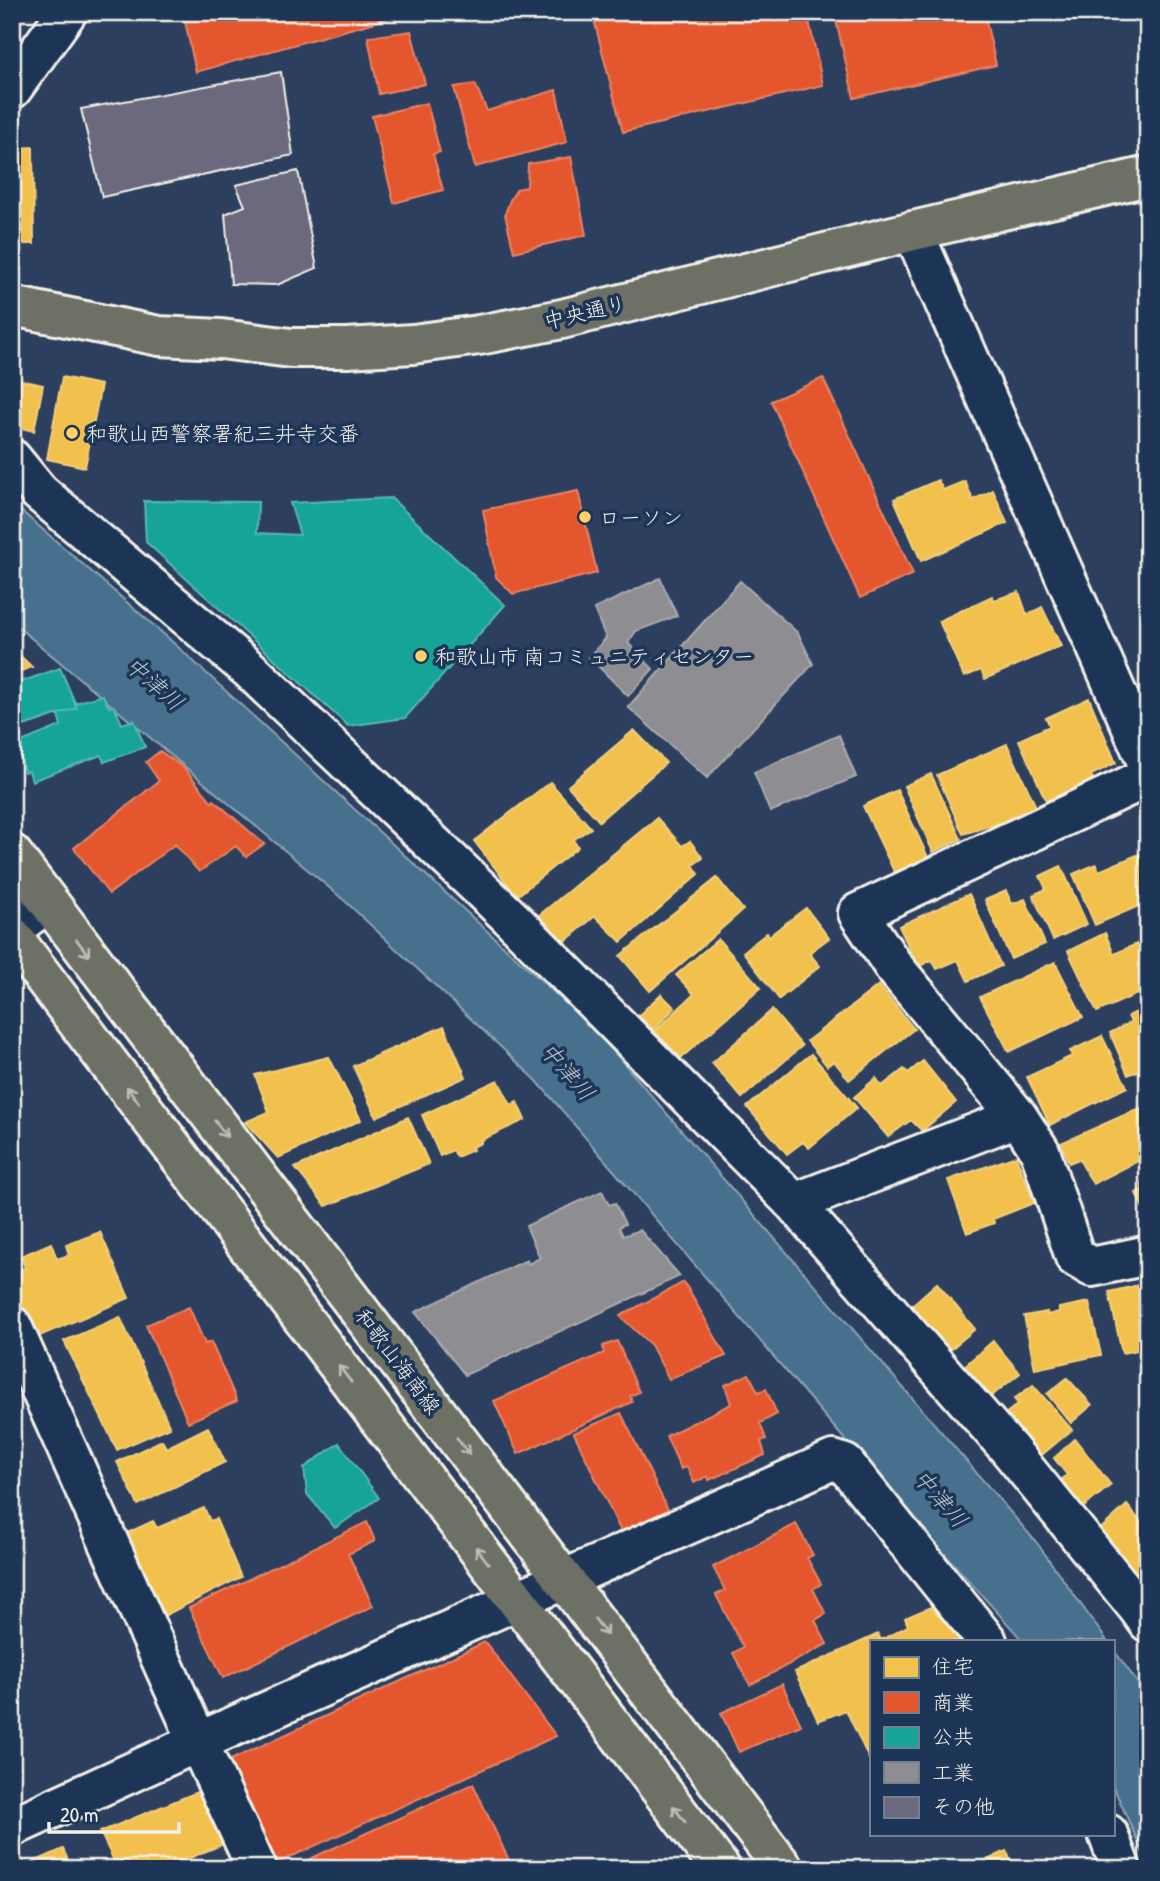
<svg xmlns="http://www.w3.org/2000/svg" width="1160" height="1881" font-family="'Patrick Hand','Klee One',sans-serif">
<rect width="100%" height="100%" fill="#2c3f5f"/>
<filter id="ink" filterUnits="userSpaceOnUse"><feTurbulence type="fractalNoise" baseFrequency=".0143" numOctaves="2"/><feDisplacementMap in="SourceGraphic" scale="14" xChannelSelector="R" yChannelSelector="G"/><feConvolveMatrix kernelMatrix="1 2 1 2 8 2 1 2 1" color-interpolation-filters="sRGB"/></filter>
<g filter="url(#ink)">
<path fill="#47708e" stroke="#8ca4b2" stroke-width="2" d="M12 503 166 636 595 1030 1037 1543 1107 1641H1023L907 1512 536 1080 345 901 12 622Z
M1113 1649 1148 1697V1864L1113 1786Z"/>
<path fill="#f2c14e" stroke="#f3cf7c" stroke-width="2" d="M33 147 34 244H12V157L16 148Z
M62 377 101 385 85 467 47 459Z
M12 378 43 385 34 431 12 426Z
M938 480 943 490 965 481 973 500 993 490 1007 523 921 561 894 499Z
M1019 592 1027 615 1042 607 1061 646 985 679 981 670 964 677 939 621 992 596 994 600Z
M12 648 32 667 12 674Z
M1089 698 1116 763 1091 775 1097 787 1050 810 1019 740 1050 726 1046 718Z
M634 730 666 763 599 821 568 786Z
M1007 744 1037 809 1000 826 999 823 963 834 937 775Z
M931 774 961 839 933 852 904 786Z
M550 782 591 828 573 840 578 847 517 896 474 841Z
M897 790 932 866 898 880 863 806Z
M657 818 682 846 690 841 703 858 693 865 699 874 621 942 595 916 562 944 538 916Z
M1144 852 1148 860V902L1095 925 1073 874 1096 864 1099 871Z
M1061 866 1087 924 1053 940 1033 895 1046 889 1040 876Z
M717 878 743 910 650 991 620 956Z
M1006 891 1012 904 1025 899 1045 944 1011 959 985 900Z
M969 894 1001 966 968 981 958 960 937 969 932 960 918 967 899 926Z
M806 908 829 938 809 953 820 966 779 999 743 952 767 933 769 936Z
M1105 933 1114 954 1148 939V989L1097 1012 1068 951Z
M718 939 761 988 681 1058 655 1031 694 994 676 975Z
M1055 962 1083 1017 1009 1052 980 997Z
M879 985 914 1029 849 1080 834 1061 827 1066 807 1041Z
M661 994 675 1008 653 1030 639 1015Z
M1148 1007V1067L1128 1075 1110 1033 1131 1022 1128 1016Z
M772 1010 802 1046 742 1098 712 1063Z
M444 1026 466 1077 376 1117 353 1066Z
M1102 1036 1127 1087 1050 1125 1027 1077 1072 1056 1070 1051Z
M811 1054 857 1108 809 1148 803 1142 787 1154 747 1107Z
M329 1057 361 1120 278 1158 245 1122 269 1112 255 1075Z
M923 1061 956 1102 922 1131 911 1120 888 1137 854 1097 876 1078 882 1086 904 1069 908 1073Z
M498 1080 511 1105 517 1102 525 1120 481 1140V1143L472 1147 473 1150 457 1157 453 1150 440 1156 422 1115Z
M1140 1108 1148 1126V1156L1093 1184 1079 1159 1069 1163 1061 1143Z
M408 1117 429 1164 326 1206 295 1168Z
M1016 1156 1034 1203 993 1219 994 1223 967 1233 948 1180Z
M1148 1180V1219L1136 1193 1142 1189 1141 1183Z
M100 1232 129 1298 35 1338 16 1297 12 1298V1273L25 1268 21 1256 51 1243 57 1259 69 1255 66 1245Z
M937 1283 975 1329 941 1357 903 1313Z
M1143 1284 1148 1306V1348L1122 1353 1109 1292Z
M1089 1302 1101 1355 1035 1369 1024 1316 1047 1312V1315L1059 1312V1308Z
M120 1317 170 1427 117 1450 64 1341Z
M993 1341 1020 1373 979 1406 954 1375Z
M1067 1378 1092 1405 1071 1423 1047 1394Z
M1033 1385 1072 1430 1038 1458 1004 1415 1018 1404 1014 1399Z
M208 1427 225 1462 138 1505 117 1462 162 1440 166 1448Z
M1075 1439 1111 1485 1076 1513 1055 1485 1067 1475 1054 1458Z
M1127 1505 1148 1531V1567L1131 1581 1094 1535Z
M204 1508 210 1521 216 1519 241 1577 164 1616 125 1534 153 1521 157 1528Z
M931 1607 962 1641H871V1763L846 1710 818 1721 795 1672 878 1634 881 1640 908 1626 905 1618Z
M202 1790 228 1842 164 1869H118L100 1832Z
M63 1849 72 1869H12V1861L21 1857 25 1866Z
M1006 1851 1016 1869H969Z"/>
<path fill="#e4572e" stroke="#e98566" stroke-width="2" d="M183 12H408V13L196 72Z
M592 12H807L823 85 623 132Z
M834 12H984L996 65 854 98Z
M411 31 425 84 379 94 368 37Z
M475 84 487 111 556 90 567 142 475 167 454 87Z
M427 103 440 152 433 154 443 190 394 203 372 116Z
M571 157 586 235 514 252 505 214 510 200 517 189 527 187 528 164Z
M823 378 913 574 860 598 771 401Z
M578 491 597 573 513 594 496 577 483 510Z
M160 751 184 768 212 802 214 800 264 844 246 857 236 846 199 872 175 844 109 894 74 848 159 781 146 762Z
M12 1113 21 1136 12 1138Z
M684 1282 726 1356 669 1379 651 1345 620 1316Z
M189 1307 205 1344 211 1342 237 1401 188 1422 146 1325Z
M617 1341 639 1392 630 1396 632 1402 518 1454 494 1401 604 1353 603 1346Z
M749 1374 758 1392 766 1389 777 1414 760 1423 766 1439 761 1441 765 1455 709 1480 708 1476 694 1483 687 1467 681 1469 666 1436 731 1404 725 1385Z
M621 1413 671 1516 624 1538 574 1433Z
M367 1522 375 1541 348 1554 373 1606 223 1678 189 1608Z
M796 1524 813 1555 807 1558 821 1584 813 1589 826 1614 815 1620 827 1644 750 1685 733 1653 743 1647 716 1595 725 1590 713 1567Z
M485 1642 556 1736 273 1865 224 1763Z
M782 1684 801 1725 739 1752 721 1713Z
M473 1784 513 1869H288Z
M641 1859 645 1869H620Z"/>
<path fill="#17a398" stroke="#59bab0" stroke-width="2" d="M391 498 505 605 405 718 348 726 146 542 144 501 258 502 257 533 300 535 290 503Z
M60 668 75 703 103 695 109 707 114 706 122 724 134 720 145 747 104 762 101 755 32 781 29 771 24 772 16 744 61 726 58 714 12 730V685Z
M60 668 77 708 12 730V685Z
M339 1443 379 1498 335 1528 307 1494 304 1468Z"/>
<path fill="#8d8d92" stroke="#acabac" stroke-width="2" d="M660 578 677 616 636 631 628 643 653 669 628 696 589 657 606 638 594 609Z
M740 581 798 633 813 664 707 778 628 707Z
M839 735 856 777 770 812 754 772Z
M602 1191 609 1205 615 1203 625 1224 619 1227 623 1236 640 1230 680 1276 465 1375 415 1312 527 1260 528 1264 540 1258 526 1226Z"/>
<path fill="#6a697e" stroke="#f4f1e8" stroke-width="2" d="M281 72 293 155 102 197 81 109Z
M298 171 317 268 277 285 231 284 225 214 245 206 236 185Z"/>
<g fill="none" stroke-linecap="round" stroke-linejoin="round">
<g stroke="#f4f1e8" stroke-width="44">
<path id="minor" d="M12 89 67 12
M913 231 1148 764
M12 459 39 492 250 670 511 918 794 1203 1009 1449 1138 1608 1148 1622
M12 929 48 902
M1018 1117 1040 1151 1075 1257 1092 1267 1148 1255
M794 1203 1018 1117 894 967 858 913 1148 777
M12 1326 198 1742 257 1869
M12 1827 198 1742 833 1460 845 1464 987 1641
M1108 1834 1121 1869"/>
</g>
<g stroke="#f4f1e8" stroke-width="44">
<path id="major" d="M12 854 784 1869
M12 936 721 1869"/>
</g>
<g stroke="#f4f1e8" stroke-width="44">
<path id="highway" d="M12 306 159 336 221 339 291 348H347L413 344 479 335 562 319 913 231 1148 176"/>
</g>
<use href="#minor" stroke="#1d3557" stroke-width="38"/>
<use href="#major" stroke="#6c7065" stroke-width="38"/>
<use href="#highway" stroke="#6c7065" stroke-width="38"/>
</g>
<defs><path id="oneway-shaft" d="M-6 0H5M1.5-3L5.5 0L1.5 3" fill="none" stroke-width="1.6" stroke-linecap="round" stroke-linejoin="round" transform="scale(1.75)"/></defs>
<g stroke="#bebdb4">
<use href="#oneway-shaft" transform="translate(83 948) rotate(53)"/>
<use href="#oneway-shaft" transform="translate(133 1095) rotate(-127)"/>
<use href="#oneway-shaft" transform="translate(221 1129) rotate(53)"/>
<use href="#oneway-shaft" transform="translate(345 1374) rotate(-127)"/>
<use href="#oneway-shaft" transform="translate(463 1446) rotate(53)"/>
<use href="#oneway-shaft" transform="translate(482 1555) rotate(-127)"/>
<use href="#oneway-shaft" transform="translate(601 1627) rotate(53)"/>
<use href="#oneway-shaft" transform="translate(679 1814) rotate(-127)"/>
</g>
</g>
<g fill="#ffd166" stroke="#1d3557" stroke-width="2.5">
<circle cx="72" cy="433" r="7"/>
<circle cx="585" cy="517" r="7"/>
<circle cx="421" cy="656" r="7"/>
</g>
<g text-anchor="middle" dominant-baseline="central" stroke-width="7" stroke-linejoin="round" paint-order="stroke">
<g font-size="21" fill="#f4f1e8" stroke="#1d3557">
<text transform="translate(585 312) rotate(-13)">中央通り</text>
<text transform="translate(398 1361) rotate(53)">和歌山海南線</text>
</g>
<g font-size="21" fill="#f4f1e8" stroke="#1d3557" text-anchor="start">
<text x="86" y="433">和歌山西警察署紀三井寺交番</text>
<text x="599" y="517">ローソン</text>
<text x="435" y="656">和歌山市 南コミュニティセンター</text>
</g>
<g font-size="23" font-style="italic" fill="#b7c4c8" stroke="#1d3557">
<text transform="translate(155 683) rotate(41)">中津川</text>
<text transform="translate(568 1071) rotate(49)">中津川</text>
<text transform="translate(941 1498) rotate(49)">中津川</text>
</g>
</g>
<rect width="1160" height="1881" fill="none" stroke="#1d3557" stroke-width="42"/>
<rect x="21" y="21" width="1118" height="1839" fill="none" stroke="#f4f1e8" stroke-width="2.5" filter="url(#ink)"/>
<rect x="870" y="1640" width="245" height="196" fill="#1d3557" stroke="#738091" stroke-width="2"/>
<rect x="884" y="1657" width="35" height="21" fill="#f2c14e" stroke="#738091" stroke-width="2"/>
<text x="932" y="1674" font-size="21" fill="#f4f1e8">住宅</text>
<rect x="884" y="1692" width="35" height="21" fill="#e4572e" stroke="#738091" stroke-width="2"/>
<text x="932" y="1710" font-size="21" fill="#f4f1e8">商業</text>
<rect x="884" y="1727" width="35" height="21" fill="#17a398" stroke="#738091" stroke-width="2"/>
<text x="932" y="1744" font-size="21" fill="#f4f1e8">公共</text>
<rect x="884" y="1762" width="35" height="21" fill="#8d8d92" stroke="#738091" stroke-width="2"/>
<text x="932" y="1780" font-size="21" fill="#f4f1e8">工業</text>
<rect x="884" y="1797" width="35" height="21" fill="#6a697e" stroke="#738091" stroke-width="2"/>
<text x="932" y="1814" font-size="21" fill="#f4f1e8">その他</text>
<path d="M49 1822v10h130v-10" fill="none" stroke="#f4f1e8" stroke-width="3.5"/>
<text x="60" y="1822" font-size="21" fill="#f4f1e8" stroke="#1d3557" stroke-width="5" paint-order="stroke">20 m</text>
</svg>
